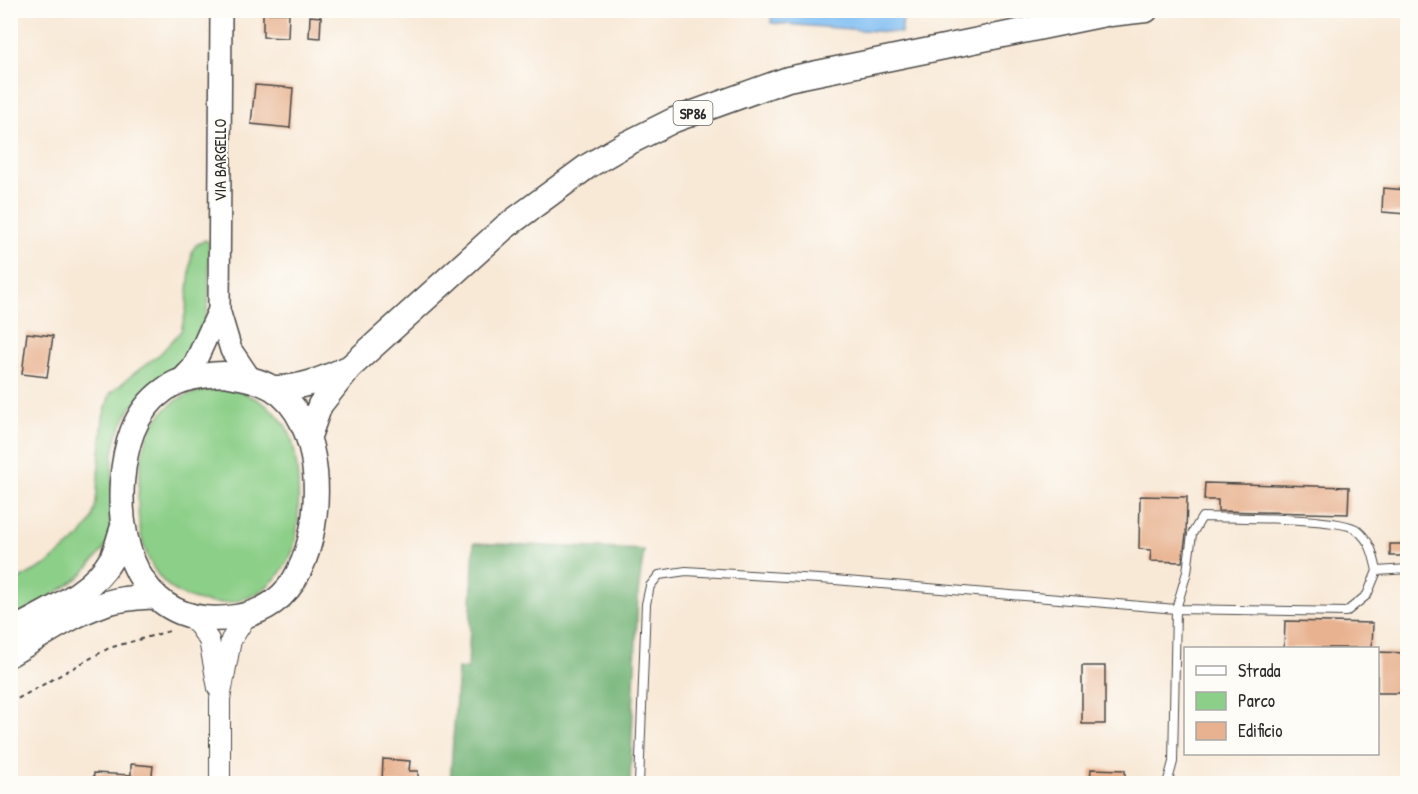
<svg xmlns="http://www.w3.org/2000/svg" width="1418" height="794" font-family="'Patrick Hand',sans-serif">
<rect width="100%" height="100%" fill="#fdfcf7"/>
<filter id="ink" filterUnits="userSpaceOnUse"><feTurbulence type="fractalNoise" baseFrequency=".0167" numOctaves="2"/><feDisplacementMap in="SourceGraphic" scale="12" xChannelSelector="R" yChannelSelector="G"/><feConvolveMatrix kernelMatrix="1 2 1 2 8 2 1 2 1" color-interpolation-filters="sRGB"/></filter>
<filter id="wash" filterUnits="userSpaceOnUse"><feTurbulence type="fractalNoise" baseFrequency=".008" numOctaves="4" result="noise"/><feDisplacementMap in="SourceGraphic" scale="24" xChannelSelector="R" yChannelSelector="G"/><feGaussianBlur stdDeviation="1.35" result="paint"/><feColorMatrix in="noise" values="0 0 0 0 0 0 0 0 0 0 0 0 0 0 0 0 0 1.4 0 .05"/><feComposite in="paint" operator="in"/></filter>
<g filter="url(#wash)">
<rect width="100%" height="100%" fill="#f8e8d6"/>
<path fill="#8ccf88" stroke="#5c7d5a" stroke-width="1.5" d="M205 240 209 242V295L206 317 183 364 155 382 142 394 131 407 117 435 113 454 110 535 104 549 81 576 65 587 11 620 10 584 47 564 81 536 92 520 96 503 103 418 110 394 132 375 161 353 181 331 186 311 192 251 196 245Z
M234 390C255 396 272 406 285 425 301 448 302 527 292 553 289 560 284 567 280 573 267 590 244 603 222 603 151 604 134 542 139 484 141 453 146 423 173 403 190 390 213 389 234 390Z"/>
<path fill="#71b274" stroke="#4e6e50" stroke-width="1.5" d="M474 543 644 550 638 594 630 783H450L458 669 468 668Z"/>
<path fill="#7fbdf2" stroke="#55748e" stroke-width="1.5" d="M772 11V10L904 11 901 33 771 23Z"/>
<g id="blocks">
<path fill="#e8b290" d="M263 13H289L288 38 263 37Z
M310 16 321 17 320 38 309 37Z
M255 85 293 88 290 128 251 124Z
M1383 188 1407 190V214L1382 212Z
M27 333 53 336 47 377 22 374Z
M1205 483 1349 487 1348 514 1218 511V500H1204Z
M1140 496 1187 497 1186 535 1182 562 1150 561 1151 550 1139 549Z
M1390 544H1407V556H1390Z
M1285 621 1373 623 1372 648H1284Z
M1377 652 1407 653 1406 693H1377Z
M1082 666H1105V724H1082Z
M383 759 410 761 409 771H418V783H382Z
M131 764 153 766 151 783H93L94 773 131 775Z
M1091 769 1125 770V783H1100L1101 781 1090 780Z"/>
</g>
</g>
<g filter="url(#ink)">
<use href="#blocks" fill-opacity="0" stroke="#4a4745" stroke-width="1.5"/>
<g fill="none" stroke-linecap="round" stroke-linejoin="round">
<g stroke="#4a4745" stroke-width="10">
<path id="service" d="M1377 571C1373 553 1371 542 1357 530 1342 517 1228 518 1202 517L1192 534 1187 572 1176 609 1346 612 1367 595 1377 571 1408 569
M639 784 646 604 650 586 659 575 686 571 835 580 1176 609 1173 762 1167 784"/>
</g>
<g stroke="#4a4745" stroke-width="22">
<path id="tertiary" d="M187 614 199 626 209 640 218 688
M220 784V699L231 640 247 615"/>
</g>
<g stroke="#4a4745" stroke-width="24">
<path id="secondary" d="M221 10 219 310 231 350 250 378
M181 380 193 367 219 310"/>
</g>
<g stroke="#4a4745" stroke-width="27">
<path id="primary" d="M1110 14 1146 10
M224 374C240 377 257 379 272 388 326 420 324 522 299 571 287 597 264 613 236 617 148 631 117 556 122 482 125 447 133 412 164 390 181 377 203 375 224 374Z
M273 388C300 389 323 379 348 368
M309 436 320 405 350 367 505 227 588 166 626 144 674 120 788 79 1125 10
M10 632C45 612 92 594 112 558 117 549 119 537 123 527
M10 654C40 637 69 616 101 605 118 598 137 598 156 596"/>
</g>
<path stroke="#4a4745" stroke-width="2" stroke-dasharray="4.5 4.5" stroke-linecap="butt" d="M10 703 109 648 173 630"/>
<use href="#service" stroke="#fff" stroke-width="8"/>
<use href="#tertiary" stroke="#fff" stroke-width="20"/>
<use href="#secondary" stroke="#fff" stroke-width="21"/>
<use href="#primary" stroke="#fff" stroke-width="24"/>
</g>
</g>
<g text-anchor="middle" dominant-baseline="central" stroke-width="4.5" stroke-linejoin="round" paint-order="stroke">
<rect fill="#fdfcf7" stroke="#6a6a68" stroke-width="1.5" x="673.5" y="101" width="39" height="24" rx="4.5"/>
<g font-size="15" font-weight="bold" fill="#2b2b2b">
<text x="693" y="113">SP86</text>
</g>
<g font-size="16" fill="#2b2b2b" stroke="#fdfcf7">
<text transform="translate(220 160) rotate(-90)">VIA BARGELLO</text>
</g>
</g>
<rect width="1418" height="794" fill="none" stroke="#fdfcf7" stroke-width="36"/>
<rect x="1184" y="647" width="195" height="108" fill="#fdfcf7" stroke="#a9a8a5" stroke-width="1.5"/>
<rect x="1196" y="666" width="30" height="9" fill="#ffffff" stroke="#a9a8a5" stroke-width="1.5"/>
<text x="1238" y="677" font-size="18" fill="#2b2b2b">Strada</text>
<rect x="1196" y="692" width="30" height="18" fill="#8ccf88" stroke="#a9a8a5" stroke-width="1.5"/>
<text x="1238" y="707" font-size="18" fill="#2b2b2b">Parco</text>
<rect x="1196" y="722" width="30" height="18" fill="#e8b290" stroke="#a9a8a5" stroke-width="1.5"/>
<text x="1238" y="737" font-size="18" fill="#2b2b2b">Edificio</text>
</svg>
